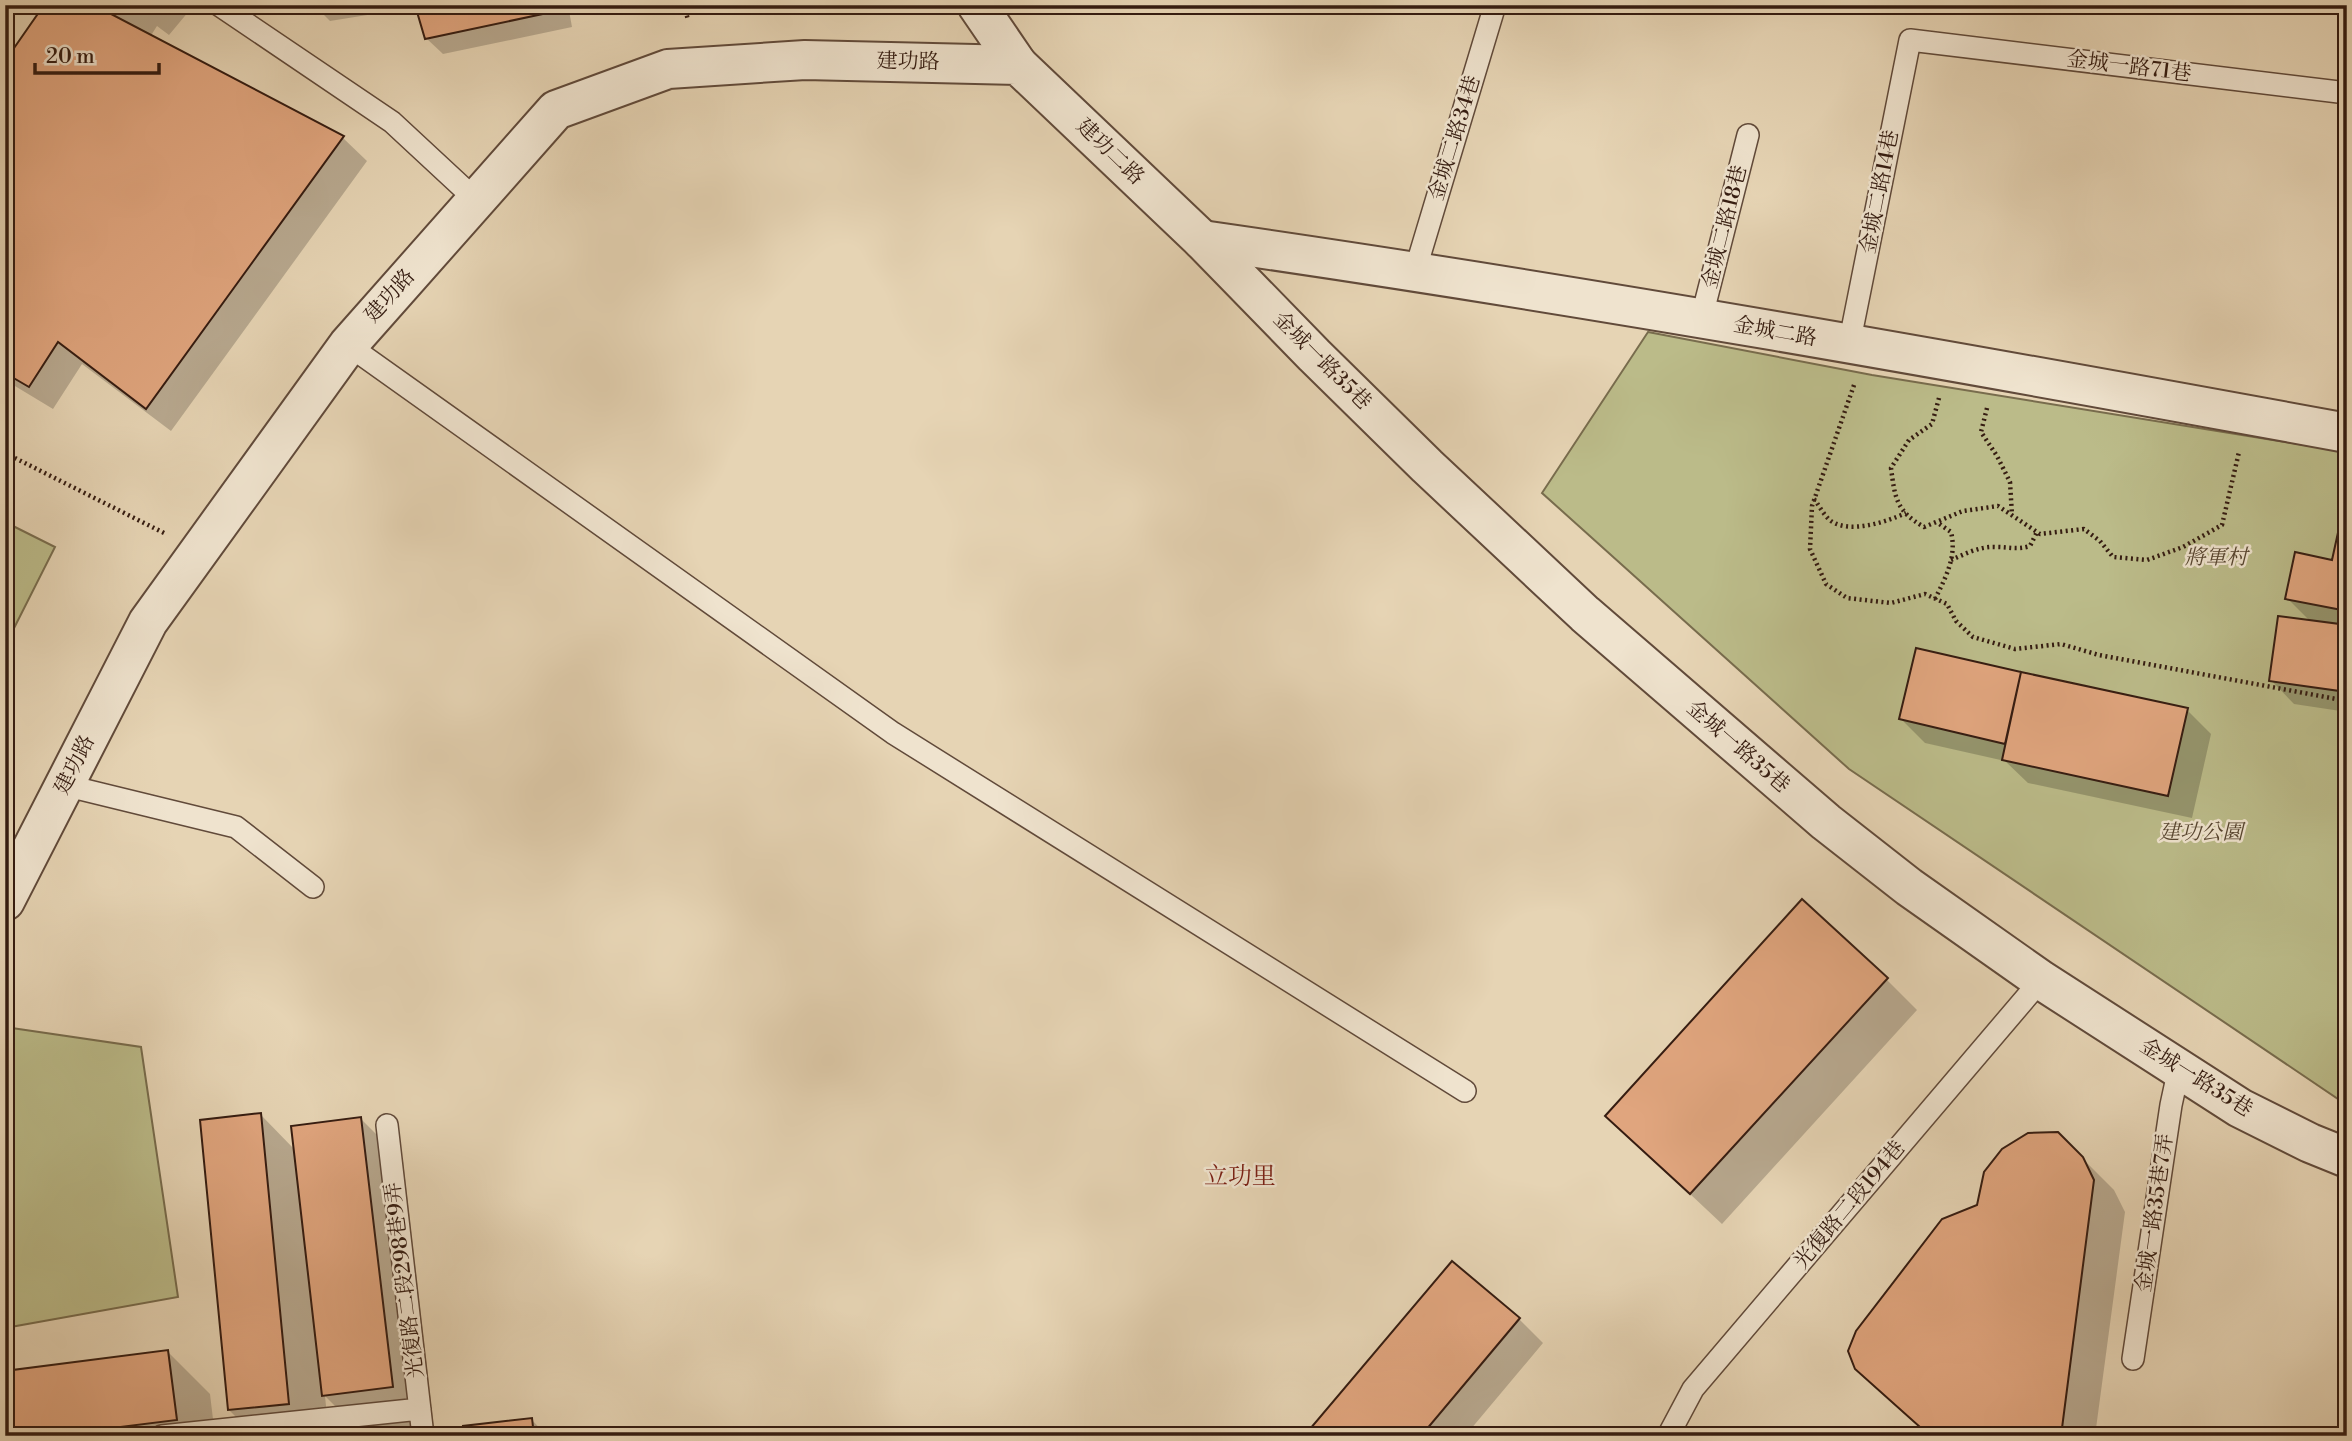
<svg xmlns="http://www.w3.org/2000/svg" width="2352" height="1441" font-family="'Libre Bodoni','Noto Serif TC',serif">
<rect width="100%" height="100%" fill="#e6d4b4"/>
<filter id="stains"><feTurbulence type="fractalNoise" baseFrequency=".00286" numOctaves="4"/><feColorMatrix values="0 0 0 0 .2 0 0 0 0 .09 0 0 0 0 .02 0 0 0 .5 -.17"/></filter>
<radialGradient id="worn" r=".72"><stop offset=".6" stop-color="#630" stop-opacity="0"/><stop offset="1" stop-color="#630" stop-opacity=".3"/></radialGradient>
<path fill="#bbbb89" stroke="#786c4d" stroke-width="2" d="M1648 332 1872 375 2347 452V1105L1849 769 1542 493Z
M5 522 55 547 5 646Z
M5 1027 141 1047 178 1297 5 1328Z"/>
<path fill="#0003" d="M102 5H194L169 35 157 26 150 37 343 138 367 161 171 431 82 364 53 409 5 380V64L113 17Z
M314 5H568L572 27 443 54 426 38 417 7 330 21Z
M2347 532V712L2294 704 2271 680 2311 622 2287 598 2334 562Z
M1918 650 2187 710 2211 734 2192 818 2028 783 2005 761 1925 743 1901 719Z
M1886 979 1917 1010 1722 1224 1607 1116Z
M261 1115 295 1150 361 1119 403 1161 434 1429 365 1436 325 1396 329 1436H255L229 1410Z
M2057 1133 2114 1190 2125 1212 2095 1436H1929L1856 1368 1978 1206Z
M1453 1263 1519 1319 1543 1343 1465 1436H1306Z
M168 1352 210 1394 215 1436H5Z
M532 1420 547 1436H465Z"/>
<path fill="#e0a57e" stroke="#351c11" stroke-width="2" d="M44 5H94L344 136 146 409 58 342 29 387 5 373V61Z
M415 5H556L557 11 425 39Z
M2339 528 2347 530V611L2285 599 2295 552 2332 560Z
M2278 616 2347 625V692L2269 681Z
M1916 648 2021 672 2005 744 1899 719Z
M2021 672 2188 708 2168 796 2002 760Z
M1802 899 1888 978 1690 1194 1605 1116Z
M261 1113 289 1404 228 1410 200 1120Z
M361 1117 393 1387 322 1396 291 1126Z
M2058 1132 2083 1157 2094 1180 2061 1436H1930L1855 1369 1848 1351 1856 1331 1942 1219 1977 1205 1984 1172 2002 1149 2028 1133Z
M1452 1261 1520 1318 1421 1436H1304Z
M168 1350 177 1420 48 1436H5V1371Z
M532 1418 534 1436H464L463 1426Z"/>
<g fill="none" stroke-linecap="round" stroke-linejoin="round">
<g stroke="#614a3a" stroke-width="24">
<path id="service" d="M219 5 392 122 476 200
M1415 271 1495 5
M1701 320 1748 135
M348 345 893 733 1465 1091
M1849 345 1910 40 2347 93
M64 785 236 827 313 887
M387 1125 423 1436
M2133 1359 2171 1105 2179 1068
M162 1436 420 1409
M1668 1436 1693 1389 2041 980"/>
</g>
<g stroke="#614a3a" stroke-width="42">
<path id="minor" d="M977 5 1018 65
M1202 240C1585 295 1966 363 2347 433"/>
</g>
<g stroke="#614a3a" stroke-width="42">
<path id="tertiary" d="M5 901 148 622 348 345 556 110 668 69 805 60 1018 65 1202 240 1314 355 1427 466 1585 614 1826 822 1909 887 2041 980 2240 1108 2310 1143 2347 1158"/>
</g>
<path stroke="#351c11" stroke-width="4.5" stroke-dasharray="2 3.5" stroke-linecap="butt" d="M684 5 688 20
M1854 385 1812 506 1810 549 1826 584 1847 598 1891 603 1925 594 1947 604 1956 621 1973 637 2015 649 2061 644 2099 655 2347 701
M1939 398 1932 424 1909 440 1891 468C1895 498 1896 511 1924 527L1963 511 1998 506 2040 534 2084 529 2100 541 2113 557 2147 560 2183 547 2222 525 2239 452
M1987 408 1981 432 1997 456 2010 482 2012 515
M5 453 164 533
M1814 499C1819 505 1824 516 1831 521 1850 534 1886 522 1906 513
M1951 560C1965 554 1980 546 1996 547 2009 547 2017 550 2030 546L2037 532
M1935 599C1946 577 1957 556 1951 532L1938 523"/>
<use href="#service" stroke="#efe3ce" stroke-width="21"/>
<use href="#minor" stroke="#efe3ce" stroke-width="38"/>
<use href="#tertiary" stroke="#efe3ce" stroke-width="38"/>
</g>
<g text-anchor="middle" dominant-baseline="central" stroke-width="5" stroke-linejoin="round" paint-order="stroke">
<g font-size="21" fill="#351c11" stroke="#efe3ce">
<text transform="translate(908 62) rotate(1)">建功路</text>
<text transform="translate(2129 67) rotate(7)">金城一路71巷</text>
<text transform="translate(1455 138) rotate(-73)">金城二路34巷</text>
<text transform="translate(1110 152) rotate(44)">建功二路</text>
<text transform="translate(1880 192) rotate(-79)">金城二路14巷</text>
<text transform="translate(1725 227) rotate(-76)">金城二路18巷</text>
<text transform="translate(390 296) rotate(-48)">建功路</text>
<text transform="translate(1775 332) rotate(10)">金城二路</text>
<text transform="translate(1322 361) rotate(45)">金城一路35巷</text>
<text transform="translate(1738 747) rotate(41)">金城一路35巷</text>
<text transform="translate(75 765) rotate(-63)">建功路</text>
<text transform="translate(2196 1078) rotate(32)">金城一路35巷</text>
<text transform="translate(1850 1205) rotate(-50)">光復路二段194巷</text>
<text transform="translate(2155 1213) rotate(-82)">金城一路35巷7弄</text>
<text transform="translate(405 1280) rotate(-97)">光復路二段298巷9弄</text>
</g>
<g font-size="21" font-style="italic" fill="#56442f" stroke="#efe3ce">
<text x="2216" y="558">將軍村</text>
<text x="2201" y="833">建功公園</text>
</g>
<g font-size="24" fill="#7a1f14" stroke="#efe3ce">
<text x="1240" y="1177">立功里</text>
</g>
</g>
<rect width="2352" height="1441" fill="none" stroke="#e6d4b4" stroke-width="28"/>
<rect x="7" y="7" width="2338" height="1427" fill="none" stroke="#351c11" stroke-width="3.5"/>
<rect x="14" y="14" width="2324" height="1413" fill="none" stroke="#351c11" stroke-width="2"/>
<path d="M35 63v10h124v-10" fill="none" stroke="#351c11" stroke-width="3.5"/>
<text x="46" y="63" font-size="21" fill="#351c11" stroke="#efe3ce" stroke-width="5" paint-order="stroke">20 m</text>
<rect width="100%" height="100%" filter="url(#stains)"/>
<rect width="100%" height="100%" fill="url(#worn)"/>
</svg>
